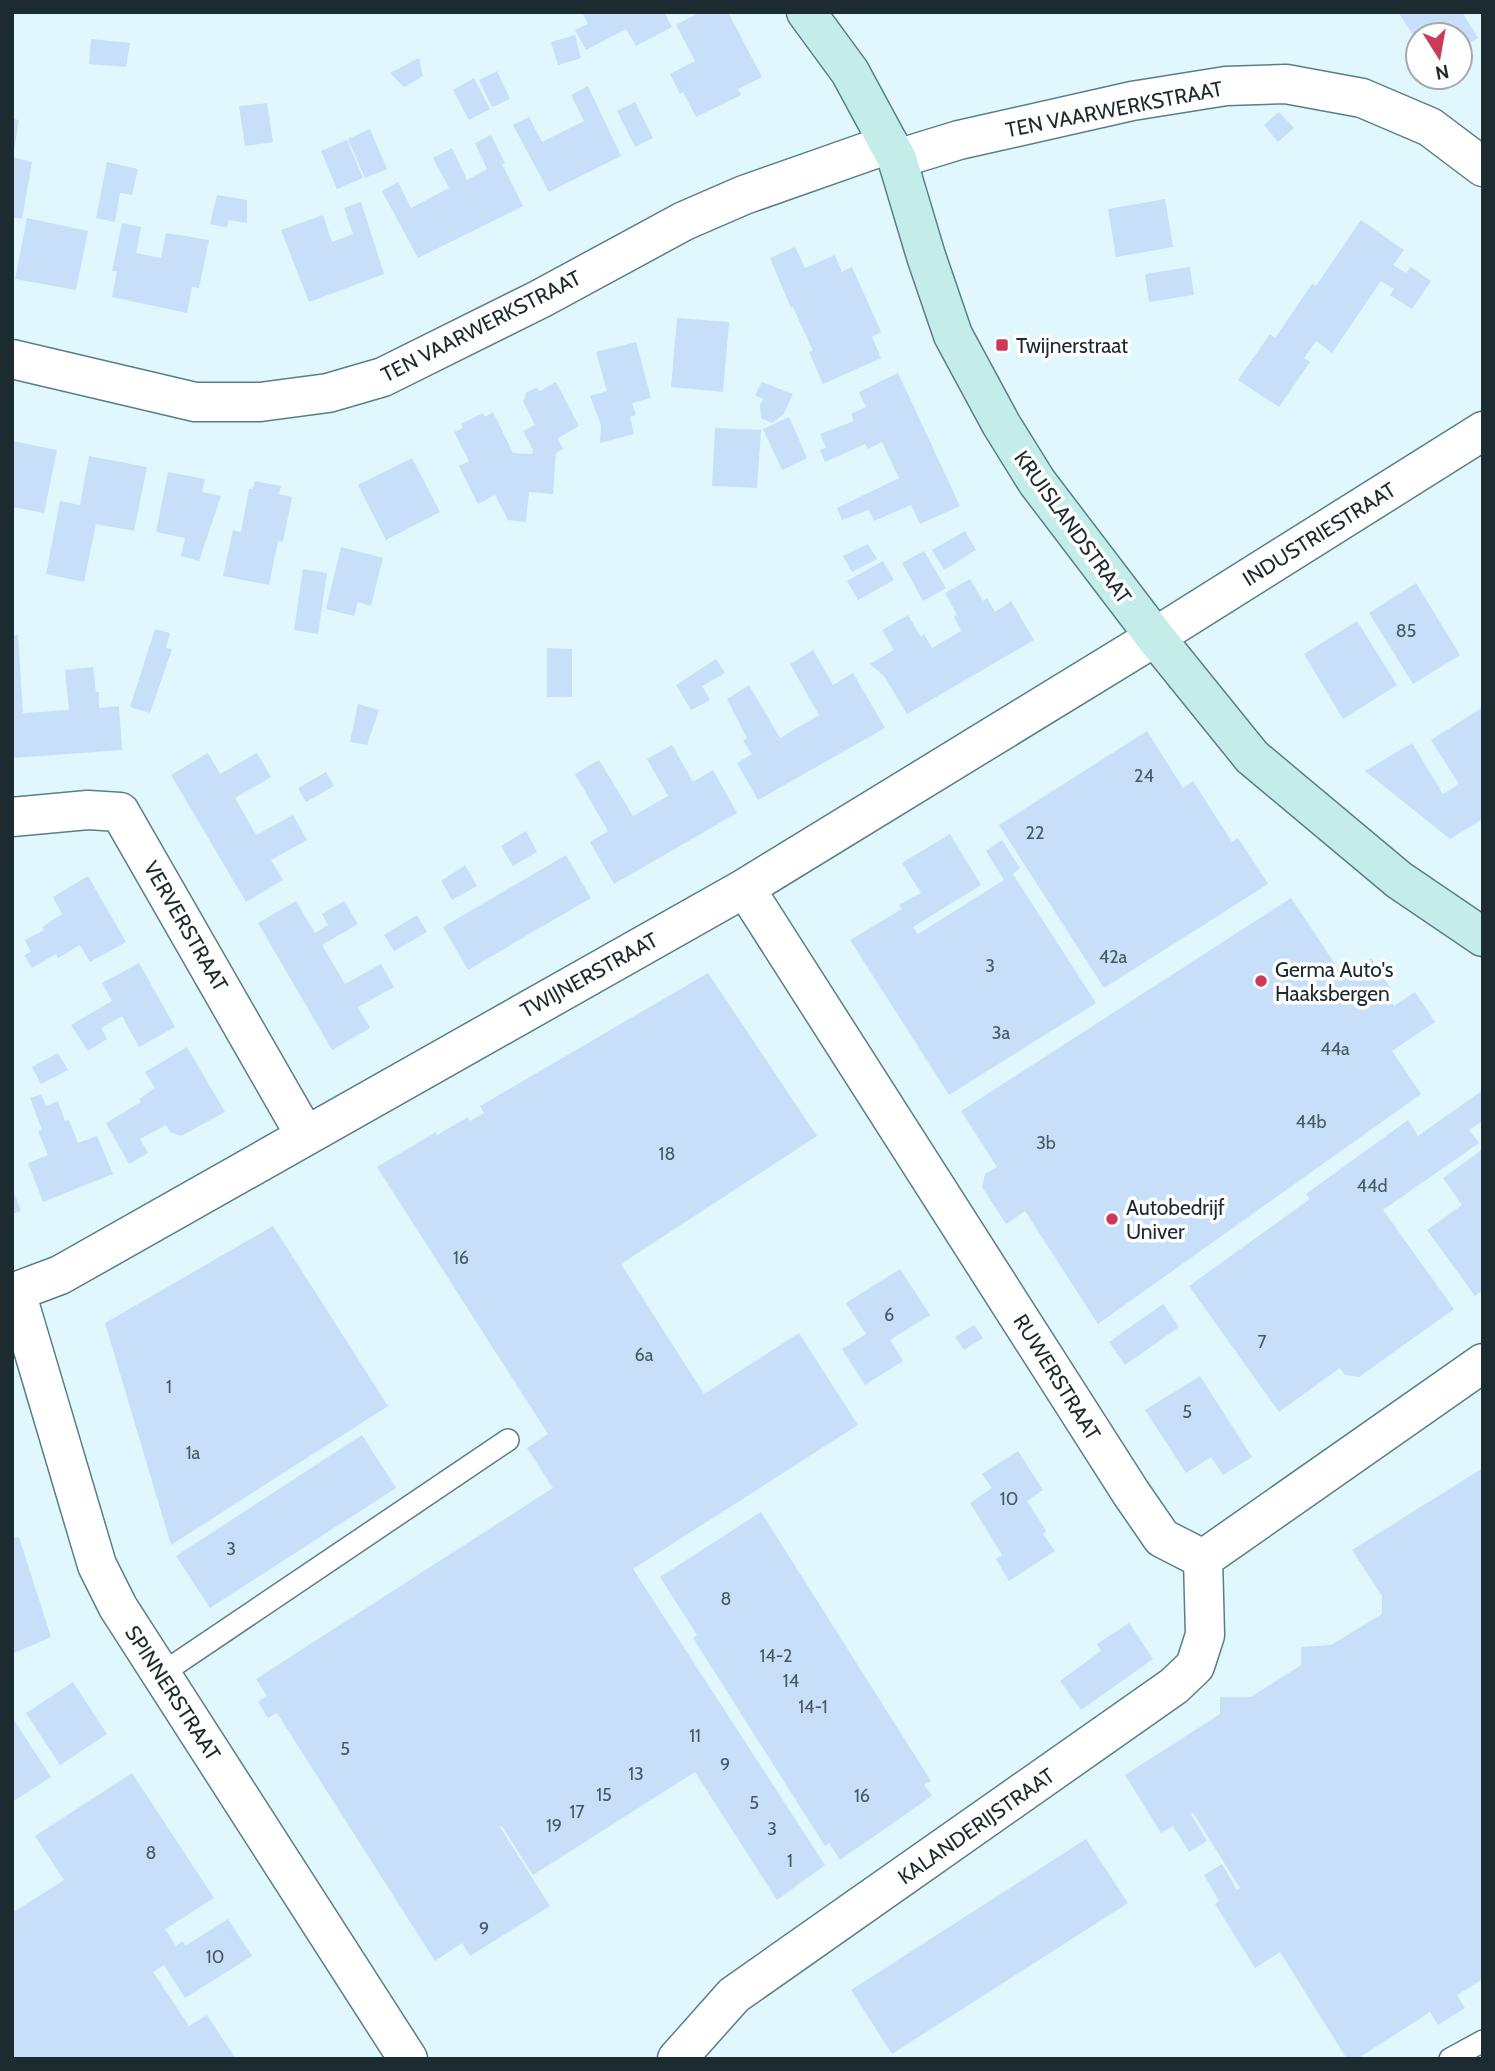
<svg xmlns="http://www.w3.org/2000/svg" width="1495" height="2071" font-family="Cabin,sans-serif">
<rect width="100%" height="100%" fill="#e0f7fe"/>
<path fill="#c7dff8" d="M582 12H664L672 27 636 46 626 29 586 50 575 30 588 24Z
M700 12H728L762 77 738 89 741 95 696 117 683 92 680 94 670 74 695 61 676 25Z
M1398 12H1462L1478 38 1460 49V35H1418V43Z
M575 35 581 58 558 65 551 42Z
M91 39 130 43 126 67 89 64Z
M419 58 423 76 404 87 390 73Z
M497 71 510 99 492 107 479 80Z
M474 78 490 109 469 120 453 90Z
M588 86 621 156 549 192 513 125 529 117 542 142 584 121 571 95Z
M635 102 653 138 635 147 617 111Z
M267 103 273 142 245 146 239 106Z
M1279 112 1294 128 1278 142 1264 125Z
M12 119 19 120 14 150H12Z
M370 129 387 169 365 178 348 139Z
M491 135 505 163 502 164 523 206 418 258 382 191 398 182 411 208 449 188 433 158 452 148 467 180 487 169 475 143Z
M347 140 363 178 337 189 321 151Z
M12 157 32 162 22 219 12 217Z
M107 162 138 169 132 195 120 193 115 222 96 218Z
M217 195 247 200V223L229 220 227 228 210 224Z
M1165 199 1173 247 1116 257 1108 209Z
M361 202 384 274 309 302 281 230 323 215 332 242 353 234 344 208Z
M27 218 88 231 76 290 15 279Z
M1361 220 1404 250 1393 265 1406 273 1411 267 1431 281 1412 309 1390 295 1394 289 1381 281 1332 353 1316 341 1304 358 1310 362 1279 407 1238 380 1270 334 1275 338 1312 284 1316 286Z
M122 223 141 227 136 253 161 258 166 233 209 240 199 288 192 287 187 313 112 297 117 271H112Z
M795 247 805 268 835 255 842 272 852 267 881 332 872 337 881 358 823 384 809 352 813 351 793 307 791 308 770 258Z
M1190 267 1194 295 1149 302 1145 274Z
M677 318 729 322 723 392 671 387Z
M636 342 651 398 632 403 636 415 630 417 634 434 600 443 601 425 590 396 607 391 596 352Z
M898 373 960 506 920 524 911 505 874 521 869 510 842 520 837 508 899 478 882 442 868 449 865 444 825 462 820 450 826 448 820 434 854 421 851 414 866 407 859 392Z
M556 382 579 426 558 438 563 449 556 453 553 494 529 492 526 522 508 520 495 495 478 504 459 466 469 461 454 432 463 428 461 424 483 413 485 417 493 412 513 453 532 454 533 450 523 431 535 425 523 401 525 399V393L536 388 540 391Z
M762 382 793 394 783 415 772 423 761 418 760 405 763 399 755 395Z
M789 417 807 458 782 470 763 429Z
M715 428 761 430 757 488 712 486Z
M12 441 57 450 44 513 12 507Z
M89 456 147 467 134 531 96 524 84 582 46 574 60 501 80 505Z
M412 458 440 512 386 540 358 485Z
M168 472 205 479 202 492 221 496 199 561 181 556 185 538 156 532Z
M255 481 281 486 279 494 292 497 283 542 278 541 269 585 223 576 233 530 241 532 249 489H253Z
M965 531 976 550 944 570 932 550Z
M868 544 877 559 852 572 843 556Z
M341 547 383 558 371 606 358 602 354 616 326 609Z
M924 551 946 588 923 601 902 563Z
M883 561 894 580 858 600 847 581Z
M303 569 327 573 318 634 294 630Z
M970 579 983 601 987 598 995 612 1011 601 1034 640 907 714 884 676 870 664 894 650 882 630 908 615 921 637 924 634 932 648 961 631 954 617 957 615 945 593Z
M1416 583 1460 655 1413 684 1369 613Z
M1357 621 1397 685 1343 719 1304 654Z
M155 629 170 633 166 648 172 649 150 713 130 707Z
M18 635 23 713 69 710 65 670 93 667 96 692H99V708L119 706 122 750 12 758V636Z
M547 648 572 649V697H547Z
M813 650 833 685 853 673 885 728 758 800 737 763 752 754 743 741 747 738 727 699 749 685 780 738 819 715 790 664Z
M716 659 725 673 702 686 710 700 691 710 676 685Z
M358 704 379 710 367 745 350 742Z
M1483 707V824L1481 820 1450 839 1365 771 1412 743 1443 794 1459 784 1431 740Z
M1147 731 1183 788 1193 781 1232 842 1238 838 1268 884 1104 988 999 825Z
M672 745 693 782 713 770 737 813 614 884 590 842 608 831 575 774 599 760 633 816 668 796 647 759Z
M208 753 220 774 257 753 271 777 235 798 256 835 293 815 307 840 271 860 283 880 246 902 171 775Z
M326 772 334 786 306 802 298 788Z
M526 831 537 852 513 866 501 846Z
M950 834 981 885 913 927 918 934 1004 880 986 851 1002 840 1020 868 1013 874 1096 1003 949 1095 850 940 902 909 899 905 921 893 902 863Z
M566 855 591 898 468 970 443 927Z
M465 865 477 886 452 900 441 881Z
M88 876 126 942 90 962 80 945 58 958 56 954 32 968 24 955 31 952 25 940 44 930 42 927 62 914 53 897Z
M1291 898 1343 976 1371 958 1391 989 1385 992 1394 1006 1415 992 1435 1022 1392 1051 1421 1094 1098 1324 1025 1211 1006 1224 982 1187 985 1174 997 1167 961 1111Z
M296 901 315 933 328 925 322 914 344 901 358 924 322 945 345 984 381 964 394 987 358 1007 370 1028 332 1050 258 923Z
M417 915 427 932 394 951 384 935Z
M139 963 175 1027 139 1047 122 1016 101 1028 107 1039 88 1051 71 1025 112 1001 102 983Z
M708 973 817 1136 621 1264 704 1394 799 1333 858 1425 633 1569 825 1865 777 1900 695 1772 533 1875 502 1826 500 1827 550 1906 470 1956 462 1943 435 1961 277 1713 268 1718 258 1702 267 1696 256 1679 553 1488 527 1448 548 1434 377 1167 436 1132 437 1135 468 1117 470 1121 484 1113 480 1106Z
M187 1047 225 1112 181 1136 170 1132 166 1125 140 1139 148 1153 129 1164 106 1123 141 1102 139 1099 155 1088 145 1072Z
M58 1053 68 1070 41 1084 32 1067Z
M1483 1090V1121L1469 1130 1479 1143 1383 1210 1454 1309 1359 1377 1345 1375 1340 1368 1279 1412 1189 1286 1310 1199 1306 1194 1408 1120 1418 1136Z
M41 1094 46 1106 58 1101 65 1121 69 1120 78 1143 97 1136 113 1174 43 1202 28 1163 48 1155 38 1131 42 1130 30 1098Z
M1483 1149V1290L1475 1296 1427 1230 1462 1205 1443 1178Z
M12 1187 21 1211 12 1214Z
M273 1226 388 1406 171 1545 105 1323Z
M900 1269 930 1315 890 1340 903 1361 865 1385 842 1349 866 1334 846 1303Z
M1163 1304 1179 1327 1125 1365 1109 1342Z
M974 1325 983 1338 964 1350 955 1337Z
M1200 1376 1252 1457 1223 1475 1211 1457 1186 1473 1145 1410Z
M362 1435 396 1488 210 1608 176 1556Z
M1018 1451 1043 1490 1027 1501 1046 1531 1043 1534 1055 1551 1009 1581 996 1559 1002 1555 970 1503 992 1488 982 1474Z
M1483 1468V1979L1457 1995 1465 2008 1438 2025 1430 2012 1357 2059H1347L1280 1952 1255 1968 1215 1904 1219 1901 1204 1875 1222 1864 1237 1890 1240 1888 1193 1813 1191 1814 1207 1841 1189 1852 1173 1826 1161 1833 1125 1775 1220 1714V1697H1251L1301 1665V1647L1331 1645 1382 1614V1596L1352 1550Z
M761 1512 931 1781 924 1785 932 1796 840 1860 829 1843 825 1846 693 1638 697 1635 660 1577Z
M19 1537 51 1637 12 1654V1538Z
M1129 1623 1153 1659 1081 1710 1060 1681 1101 1651 1097 1644Z
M73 1682 107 1734 60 1765 26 1713Z
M12 1717 51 1777 12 1802Z
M132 1773 214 1898 165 1929 176 1946 183 1941 185 1946 228 1919 252 1956 185 1998 164 1965 153 1972 189 2026 207 2015 236 2059H12V1913L64 1880 35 1836Z
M1086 1839 1128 1903 892 2054 851 1990Z"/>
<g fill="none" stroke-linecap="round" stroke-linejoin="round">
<g stroke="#5a7e88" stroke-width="24">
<path id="lane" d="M161 1674 508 1440
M1450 2059 1483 2041"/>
</g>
<g stroke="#5a7e88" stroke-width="41">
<path id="street" d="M897 159 959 140 1132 101 1226 86 1286 84 1362 98 1430 127 1483 167
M12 359 195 402H260L328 393 383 377 540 299 684 221 744 195 889 144
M12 817 88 810 120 812 305 1135
M745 888 1131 1493 1162 1538 1203 1559 1483 1363
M16 1292 97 1565 118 1607 408 2059
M12 1293 60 1275 745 888 1155 637 1483 431
M677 2059 734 1995 1174 1686 1195 1666 1205 1635 1203 1559"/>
</g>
<g stroke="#5a7e88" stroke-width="41">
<path id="secondary" d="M806 12 850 72 897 159 926 256 953 335 1001 424 1037 482 1155 637 1252 757 1399 880 1483 937"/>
</g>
<use href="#lane" stroke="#fff" stroke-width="21"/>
<use href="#street" stroke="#fff" stroke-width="38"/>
<use href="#secondary" stroke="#c4ede9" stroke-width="38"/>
</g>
<g fill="#cb3b57" stroke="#fff" stroke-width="2.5">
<rect x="995" y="338" width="14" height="14" rx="3.5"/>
<circle cx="1261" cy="981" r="7"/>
<circle cx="1112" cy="1219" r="7"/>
</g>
<g text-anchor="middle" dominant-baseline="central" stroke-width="7" stroke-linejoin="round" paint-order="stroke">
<g font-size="18" fill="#475861">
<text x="1406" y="631">85</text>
<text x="1144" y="776">24</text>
<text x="1035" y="833">22</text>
<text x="1113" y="957">42a</text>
<text x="990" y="966">3</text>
<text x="1001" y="1033">3a</text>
<text x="1335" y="1049">44a</text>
<text x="1311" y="1122">44b</text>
<text x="1046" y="1143">3b</text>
<text x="667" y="1154">18</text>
<text x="1372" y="1186">44d</text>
<text x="461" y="1258">16</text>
<text x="889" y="1315">6</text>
<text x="1262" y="1342">7</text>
<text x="644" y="1355">6a</text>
<text x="169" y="1387">1</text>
<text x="1187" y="1412">5</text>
<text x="193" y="1453">1a</text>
<text x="1009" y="1499">10</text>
<text x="231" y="1549">3</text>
<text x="726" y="1599">8</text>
<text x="776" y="1656">14-2</text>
<text x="791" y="1681">14</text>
<text x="813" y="1707">14-1</text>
<text x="695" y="1736">11</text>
<text x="345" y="1749">5</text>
<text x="725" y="1765">9</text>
<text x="636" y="1774">13</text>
<text x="604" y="1795">15</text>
<text x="862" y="1796">16</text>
<text x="754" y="1803">5</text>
<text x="577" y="1812">17</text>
<text x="554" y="1826">19</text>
<text x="772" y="1829">3</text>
<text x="151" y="1853">8</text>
<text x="790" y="1861">1</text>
<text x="484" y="1929">9</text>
<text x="215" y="1957">10</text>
</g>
<g font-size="21" fill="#1c2b2f" stroke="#fff">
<text transform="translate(1114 109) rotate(-11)">TEN VAARWERKSTRAAT</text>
<text transform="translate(481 326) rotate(-27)">TEN VAARWERKSTRAAT</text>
<text transform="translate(1073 527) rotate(54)">KRUISLANDSTRAAT</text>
<text transform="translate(1319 534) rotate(-32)">INDUSTRIESTRAAT</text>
<text transform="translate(186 926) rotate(60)">VERVERSTRAAT</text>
<text transform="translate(589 975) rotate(-29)">TWIJNERSTRAAT</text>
<text transform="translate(1057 1377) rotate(58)">RUWERSTRAAT</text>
<text transform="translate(173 1693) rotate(57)">SPINNERSTRAAT</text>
<text transform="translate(976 1826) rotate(-35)">KALANDERIJSTRAAT</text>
</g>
<g font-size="21" fill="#1c2b2f" stroke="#fff" text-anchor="start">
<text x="1016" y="345">Twijnerstraat</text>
<text x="1275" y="969">Germa Auto's<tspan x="1275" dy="24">Haaksbergen</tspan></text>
<text x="1126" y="1207">Autobedrijf<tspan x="1126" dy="24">Univer</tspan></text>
</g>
</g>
<rect width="1495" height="2071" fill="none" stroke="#1c2b2f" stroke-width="28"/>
<g transform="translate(1439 56) rotate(169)"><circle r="33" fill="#ffffff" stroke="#a4aaac" stroke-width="2"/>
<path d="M0-5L12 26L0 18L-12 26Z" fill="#cb3b57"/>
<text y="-10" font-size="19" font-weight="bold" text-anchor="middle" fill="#1c2b2f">N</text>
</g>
</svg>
